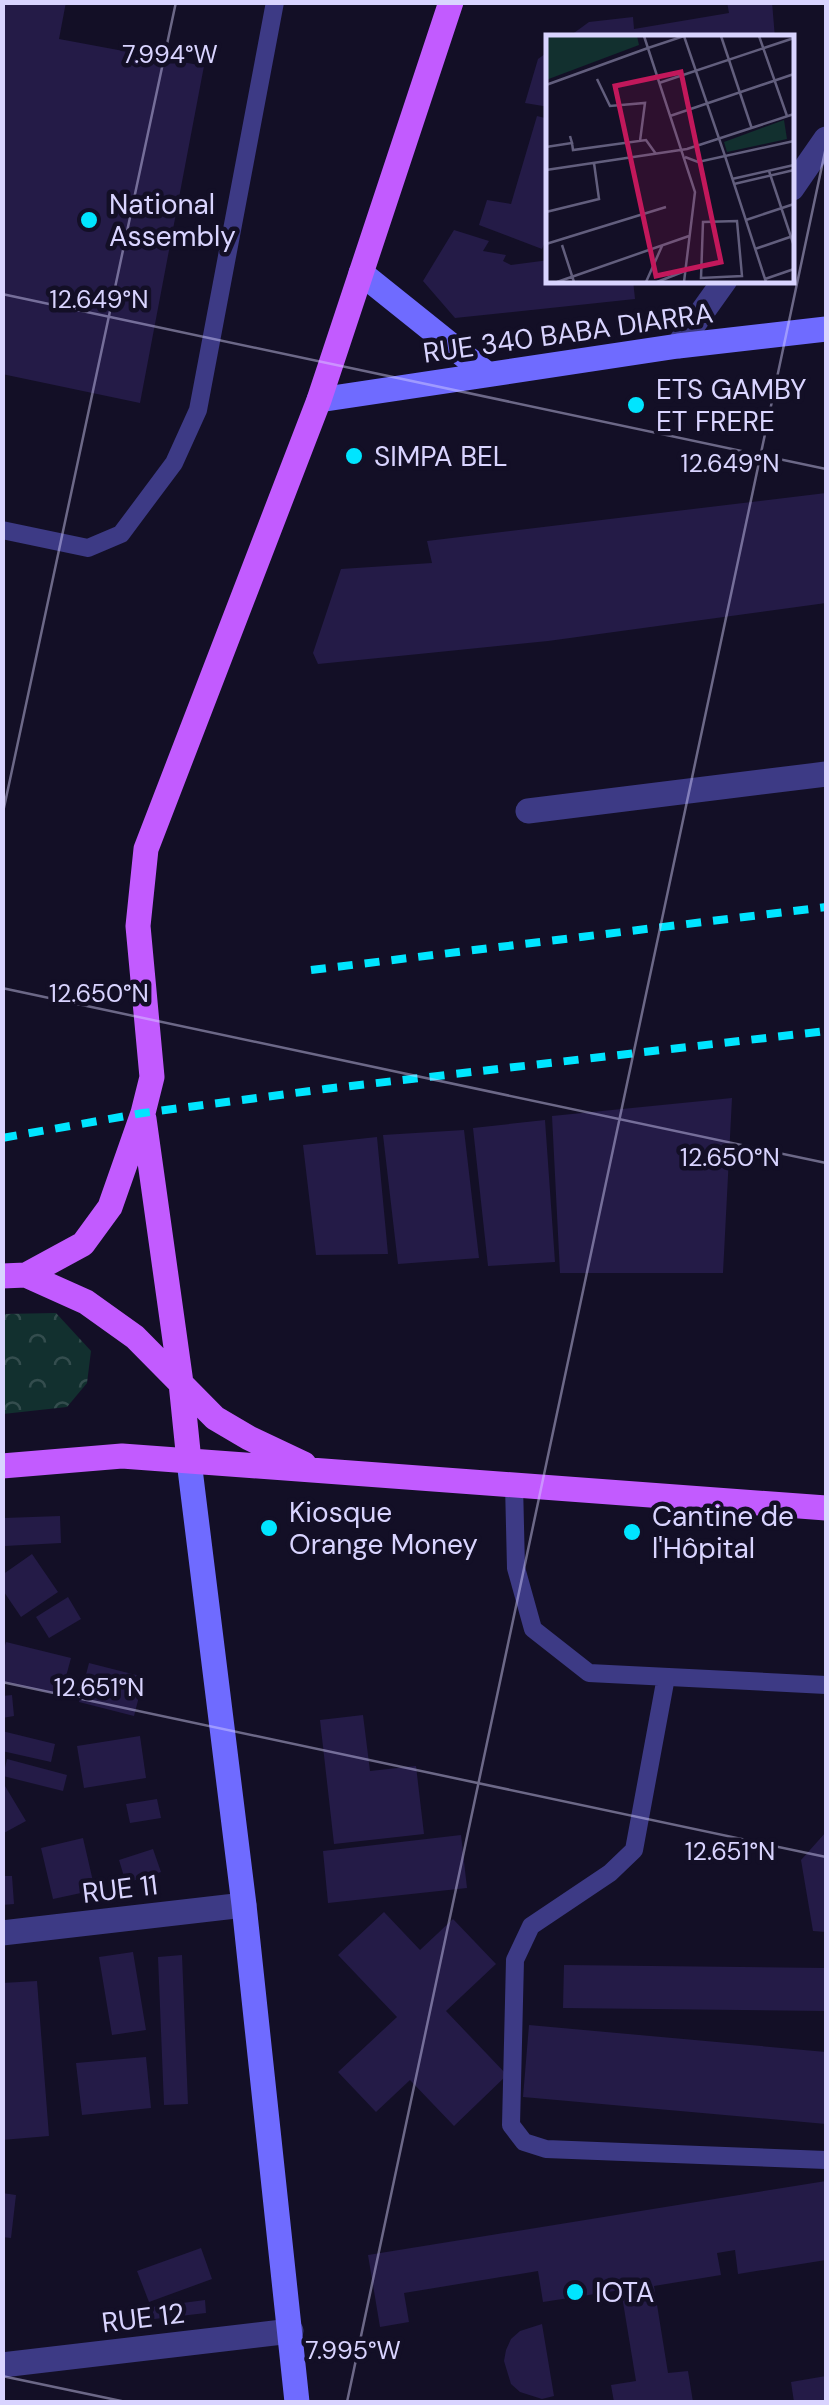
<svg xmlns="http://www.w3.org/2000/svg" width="829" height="2405" font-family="'DM Sans',sans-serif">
<defs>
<pattern id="park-crowns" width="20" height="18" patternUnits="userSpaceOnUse" patternTransform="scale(2.5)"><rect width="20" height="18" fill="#12302f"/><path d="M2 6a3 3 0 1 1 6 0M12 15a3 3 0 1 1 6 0" fill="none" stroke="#344d4e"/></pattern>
</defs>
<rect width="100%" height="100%" fill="#130f26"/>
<path fill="url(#park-crowns)" d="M56 1313 91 1351 87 1383 67 1407 3 1414V1314Z"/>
<path fill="#241b47" d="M2 2H66L59 39 204 66 140 403 2 374Z
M727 2H772L775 38H567L589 22 633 17 634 29 729 13Z
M549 51V107L525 103 538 59Z
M537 116 549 119V232L542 249 479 225 487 200 511 204Z
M454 230 489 241 483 251 506 255 503 261 511 265 549 260V280H633L635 299 455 318 423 281Z
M826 493V603L548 641 419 654 318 664 313 653 341 569 432 563 427 541Z
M732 1098 723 1273H560L552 1116Z
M545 1120 555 1262 488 1266 473 1128Z
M464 1130 479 1258 398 1264 383 1135Z
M377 1137 388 1254 316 1255 303 1145Z
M60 1516 61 1543 5 1546 4 1518Z
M32 1554 58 1592 21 1617 2 1589V1575Z
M68 1597 81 1619 49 1638 36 1617Z
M6 1642 71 1658 61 1695 2 1681V1656Z
M89 1663 144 1677 134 1716 79 1702Z
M12 1695 14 1716 2 1718V1696Z
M363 1715 370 1771 416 1766 424 1834 334 1844 320 1720Z
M2 1731 55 1744 51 1762 2 1751Z
M140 1736 146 1778 84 1788 77 1746Z
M7 1759 67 1775 63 1791 3 1776Z
M2 1781 26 1821 2 1834Z
M157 1799 161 1818 130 1823 126 1804Z
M826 1832V1932L813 1931 801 1860Z
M461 1835 467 1888 328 1903 323 1851Z
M83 1838 95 1890 53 1899 41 1848Z
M153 1849 161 1872 126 1883 119 1860Z
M2 1876H12L14 1904 2 1905Z
M384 1912 420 1950 453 1919 496 1964 446 2011 507 2075 454 2126 410 2080 376 2112 338 2072 397 2017 338 1955Z
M133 1952 146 2030 112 2035 99 1957Z
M182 1955 188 2104 164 2105 158 1957Z
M564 1965 826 1968V2011L563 2008Z
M37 1981 49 2136 2 2140V1983Z
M529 2025 826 2052V2124L523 2097Z
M146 2057 151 2108 82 2115 76 2063Z
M826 2181V2260L738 2274 735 2250 717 2253 721 2275 654 2286 668 2373 688 2371 693 2402H614L611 2385 636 2381 621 2290 543 2302 538 2271 404 2293 409 2322 380 2327 368 2255Z
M2 2193 16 2195 11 2238 2 2237Z
M201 2248 212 2279 149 2302 137 2271Z
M205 2300 206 2313 154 2319 152 2307Z
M542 2324 554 2396 542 2399 520 2392 511 2384 504 2361 506 2350 511 2339 520 2331Z
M826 2376V2402H794L791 2382Z"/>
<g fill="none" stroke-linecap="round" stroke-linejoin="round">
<path stroke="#3d3a85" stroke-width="18" d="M2 530 88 548 121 534 174 463 198 410 275 2
M514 1484 516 1568 533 1629 589 1673 826 1685
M666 1677 634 1850 610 1873 531 1926 515 1960 511 2125 524 2142 546 2149 826 2160"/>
<path stroke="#3d3a85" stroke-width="25" d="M792 188 826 139
M678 346 725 280
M528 811 826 774
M2 1933 244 1905
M2 2365 291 2331"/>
<path stroke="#6f6bff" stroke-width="25" d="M361 273 487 374
M319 400 678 346 826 329
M189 1461 244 1905 297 2402"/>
<path stroke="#c25bff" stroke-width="25" d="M144 1119 181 1383 189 1461
M26 1275 83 1244 110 1207 143 1113 152 1077 138 926 146 849 319 400 451 2
M2 1276 26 1275 86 1302 135 1337 215 1418 249 1438 304 1464
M2 1466 122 1456 826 1508"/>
<path stroke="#00e5ff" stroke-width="8" stroke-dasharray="15 12" stroke-linecap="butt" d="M311 970 826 907
M2 1138 143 1113 325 1089 826 1031"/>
</g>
<path fill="none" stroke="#d9d4ff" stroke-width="2.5" stroke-opacity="0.45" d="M2 294 826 469M2 817 176 2M2 988 826 1163M2 1682 826 1857M2 2376 126 2402M347 2402 826 147"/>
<g fill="#00e5ff" stroke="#130f26" stroke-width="4">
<circle cx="89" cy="220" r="10"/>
<circle cx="636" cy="405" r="10"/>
<circle cx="354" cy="456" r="10"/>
<circle cx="269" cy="1528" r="10"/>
<circle cx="632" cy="1532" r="10"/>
<circle cx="575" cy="2292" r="10"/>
</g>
<g text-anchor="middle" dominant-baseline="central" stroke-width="9" stroke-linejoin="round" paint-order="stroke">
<g font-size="28" fill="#d9d4ff" stroke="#130f26" text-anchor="start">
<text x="109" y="204">National<tspan x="109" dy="32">Assembly</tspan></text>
<text x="656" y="389">ETS GAMBY<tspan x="656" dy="32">ET FRERE</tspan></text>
<text x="374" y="456">SIMPA BEL</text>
<text x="289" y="1512">Kiosque<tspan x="289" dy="32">Orange Money</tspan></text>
<text x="652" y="1516">Cantine de<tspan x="652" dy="32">l'Hôpital</tspan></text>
<text x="595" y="2292">IOTA</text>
</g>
<g font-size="28" fill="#d9d4ff" stroke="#130f26">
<text transform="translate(568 333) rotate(-8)">RUE 340 BABA DIARRA</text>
<text transform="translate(120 1889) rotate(-7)">RUE 11</text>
<text transform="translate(143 2318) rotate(-7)">RUE 12</text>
</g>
</g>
<g transform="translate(546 35)">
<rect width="248" height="248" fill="#130f26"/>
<path d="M0 1H91L93 10 0 45Z" fill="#12302f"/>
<path d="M238 85 241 104 181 117 178 107Z" fill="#12302f"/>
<path fill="none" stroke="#625e7d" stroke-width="2.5" d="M98 1 149 157 138 247M175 1 206 94M213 1 241 81M102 13 138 1 179 121M51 44 64 71 99 68 94 106M113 48 248 3M0 50 102 13M124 81 248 39M26 108 27 115 100 105 110 119M0 112 26 108 24 101M179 121 220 247M139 122 152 127 248 106M0 135 141 114 248 79M223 136 248 211M186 144 248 130M188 149 248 135M0 177 53 164 48 128M200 185 248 169M191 186 196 241 155 243 157 187ZM0 209 120 172M16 210 28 247M209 214 244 202M219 244 248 234M11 247 143 201M100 247 116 211M111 247 139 236"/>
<path fill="#c2185b" fill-opacity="0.15" stroke="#c2185b" stroke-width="5" d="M135 37 175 227 110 241 69 51Z"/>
<rect width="248" height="248" fill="none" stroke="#d9d4ff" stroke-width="5"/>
</g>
<g font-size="25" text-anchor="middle" fill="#d9d4ff" stroke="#130f26" stroke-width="9" stroke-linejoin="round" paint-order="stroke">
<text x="170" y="63">7.994°W</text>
<text x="99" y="308">12.649°N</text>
<text x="730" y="472">12.649°N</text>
<text x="99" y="1002">12.650°N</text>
<text x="730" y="1166">12.650°N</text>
<text x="99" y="1696">12.651°N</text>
<text x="730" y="1860">12.651°N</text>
<text x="353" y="2359">7.995°W</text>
</g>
<rect width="829" height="2405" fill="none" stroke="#d9d4ff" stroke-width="10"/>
</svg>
